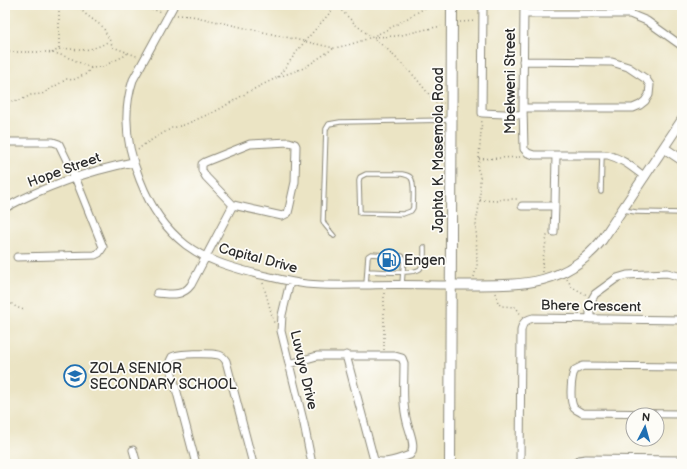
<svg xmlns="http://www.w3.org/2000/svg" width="687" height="469" font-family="'Balsamiq Sans',sans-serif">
<rect width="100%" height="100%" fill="#fdfcf7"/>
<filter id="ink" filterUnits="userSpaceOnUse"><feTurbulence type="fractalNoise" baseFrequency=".025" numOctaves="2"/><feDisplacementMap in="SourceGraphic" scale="8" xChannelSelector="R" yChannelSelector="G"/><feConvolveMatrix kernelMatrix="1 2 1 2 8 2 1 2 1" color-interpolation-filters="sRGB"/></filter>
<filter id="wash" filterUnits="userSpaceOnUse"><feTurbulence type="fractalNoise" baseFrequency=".012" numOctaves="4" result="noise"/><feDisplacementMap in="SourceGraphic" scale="16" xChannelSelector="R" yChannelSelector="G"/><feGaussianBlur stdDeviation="0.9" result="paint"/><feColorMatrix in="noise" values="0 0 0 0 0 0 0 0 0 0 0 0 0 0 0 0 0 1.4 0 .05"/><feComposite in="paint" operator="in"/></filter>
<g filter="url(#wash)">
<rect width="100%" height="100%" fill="#ebe4c4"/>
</g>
<g filter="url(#ink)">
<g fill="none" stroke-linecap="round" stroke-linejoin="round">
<g stroke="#8b8878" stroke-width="5.5">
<path id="service" d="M366 174H402C406 175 409 175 411 178 415 183 413 201 413 208L411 211 403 214 360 213 359 181 360 177Z
M601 192 602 155
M623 210 636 212 682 213
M334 236 325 225 323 221 326 129 329 124 340 122 451 120
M394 255 402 256 404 258 402 284
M367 271C377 271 413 275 420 269 425 263 424 254 424 247
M366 285 368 256 371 254 385 255
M5 315V316"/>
</g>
<g stroke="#8b8878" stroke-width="9">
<path id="minor" d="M174 5 133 80C122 113 127 148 140 180 150 206 164 228 186 245 206 260 230 267 253 273 271 277 288 282 306 284 327 286 349 285 370 285 397 284 424 285 451 285
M483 5 482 113 523 115
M524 5 523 108 524 149 528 153 534 155H608C623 159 633 168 645 177
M524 14H630L647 21 682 46
M523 108H633L640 105 645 101 649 95 650 85 646 79 628 67 612 62 523 61
M5 142H53L59 144 75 177 103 247 99 253 95 255 17 257
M289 142 295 144 296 146 295 182 289 209 288 213 282 216 233 205 206 177 202 170V164L205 162 250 144Z
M522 206H555L556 155
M5 208C45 186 89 171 133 162
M554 232 555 206
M290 282 282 315 281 331 304 424 312 464
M157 293C171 294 182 297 191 285L233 205
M590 319C590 310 589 302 595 294L617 278 627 275 667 273 678 276 682 280
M289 364 317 356H395L402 358 404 363C404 383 402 403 407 422 409 431 417 447 410 455 401 458 383 466 374 460L346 355
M682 367 583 366 575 370C571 376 569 401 574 408 576 410 579 411 582 413L682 414
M133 450 137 464
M196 464 170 366V361L172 357C178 353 211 353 219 355 223 356 224 358 226 361L253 464
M520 464 521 331C522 323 525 320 533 318L682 320
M574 464 579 460 586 459 682 460"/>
</g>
<g stroke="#8b8878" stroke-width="11">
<path id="tertiary" d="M664 148 682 160
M451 285C510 284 561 292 602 240L682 120"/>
</g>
<g stroke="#8b8878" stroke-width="12">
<path id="secondary" d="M450 464 452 5"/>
</g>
<path stroke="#8b8878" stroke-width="1.5" stroke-dasharray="1 3" stroke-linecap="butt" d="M78 5 84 13 103 27 113 47 139 57
M132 5 163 12
M336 5 356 25 387 49 415 77 436 103H444
M177 15 192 16 334 48C373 41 397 24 430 5
M460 22 476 21
M374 37 397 36 441 26
M59 48V5
M5 52H46L58 54 72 59 91 68 102 67 124 56 128 53
M52 53C63 46 66 49 79 50 89 50 100 47 109 41
M278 77 305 41 336 6
M5 105 10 101 21 100 31 95 42 94 67 79 73 80 86 74 91 68
M138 150 143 145 172 128 184 125 218 110 250 91 276 78 304 68 334 48
M479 159 521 157
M480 200 496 201 502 199H519
M543 272 542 264 547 236 549 235
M474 277 477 265 476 223 480 200V175L478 170 482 119
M567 279 572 287 587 295
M263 283 274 323
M496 293 498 303 501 306 516 307 522 317
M5 299 16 307 24 310
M384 350V291"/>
<use href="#service" stroke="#fff" stroke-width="3.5"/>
<use href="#minor" stroke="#fff" stroke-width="7"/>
<use href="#tertiary" stroke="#fff" stroke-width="9"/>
<use href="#secondary" stroke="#fff" stroke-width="10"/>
</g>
</g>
<defs>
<g id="fuel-ring" transform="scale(1.15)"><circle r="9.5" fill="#fdfcf7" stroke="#1f6fb2" stroke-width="1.5"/><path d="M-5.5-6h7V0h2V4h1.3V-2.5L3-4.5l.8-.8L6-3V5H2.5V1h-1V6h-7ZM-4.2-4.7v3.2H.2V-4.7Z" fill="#1f6fb2"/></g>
<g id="school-ring" transform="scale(1.15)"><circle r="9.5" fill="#fdfcf7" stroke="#1f6fb2" stroke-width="1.5"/><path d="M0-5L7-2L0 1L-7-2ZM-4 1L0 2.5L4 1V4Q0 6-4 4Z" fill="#1f6fb2"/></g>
</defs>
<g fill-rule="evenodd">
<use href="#fuel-ring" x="389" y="260"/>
<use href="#school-ring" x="75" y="376"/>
</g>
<g text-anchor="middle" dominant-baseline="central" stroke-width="3.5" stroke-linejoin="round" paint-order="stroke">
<g font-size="14" fill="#2b2b2b" stroke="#fdfcf7">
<text transform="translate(510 81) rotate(-90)">Mbekweni Street</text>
<text transform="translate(438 150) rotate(-90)">Japhta K. Masemola Road</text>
<text transform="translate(64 170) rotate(-20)">Hope Street</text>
<text transform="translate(258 258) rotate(15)">Capital Drive</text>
<text transform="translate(591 306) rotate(1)">Bhere Crescent</text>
<text transform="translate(304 370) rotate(77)">Luvuyo Drive</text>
</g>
<g font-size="14" fill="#2b2b2b" stroke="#fdfcf7" text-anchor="start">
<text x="404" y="260">Engen</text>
<text x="90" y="368">ZOLA SENIOR<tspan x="90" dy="16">SECONDARY SCHOOL</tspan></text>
</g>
</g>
<rect width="687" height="469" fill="none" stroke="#fdfcf7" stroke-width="20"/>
<g transform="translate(645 427) rotate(6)"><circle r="19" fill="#fdfcf7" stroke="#a9a8a5"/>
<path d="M0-3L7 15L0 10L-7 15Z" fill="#1f6fb2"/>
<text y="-6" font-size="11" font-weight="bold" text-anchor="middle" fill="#2b2b2b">N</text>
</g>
</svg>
